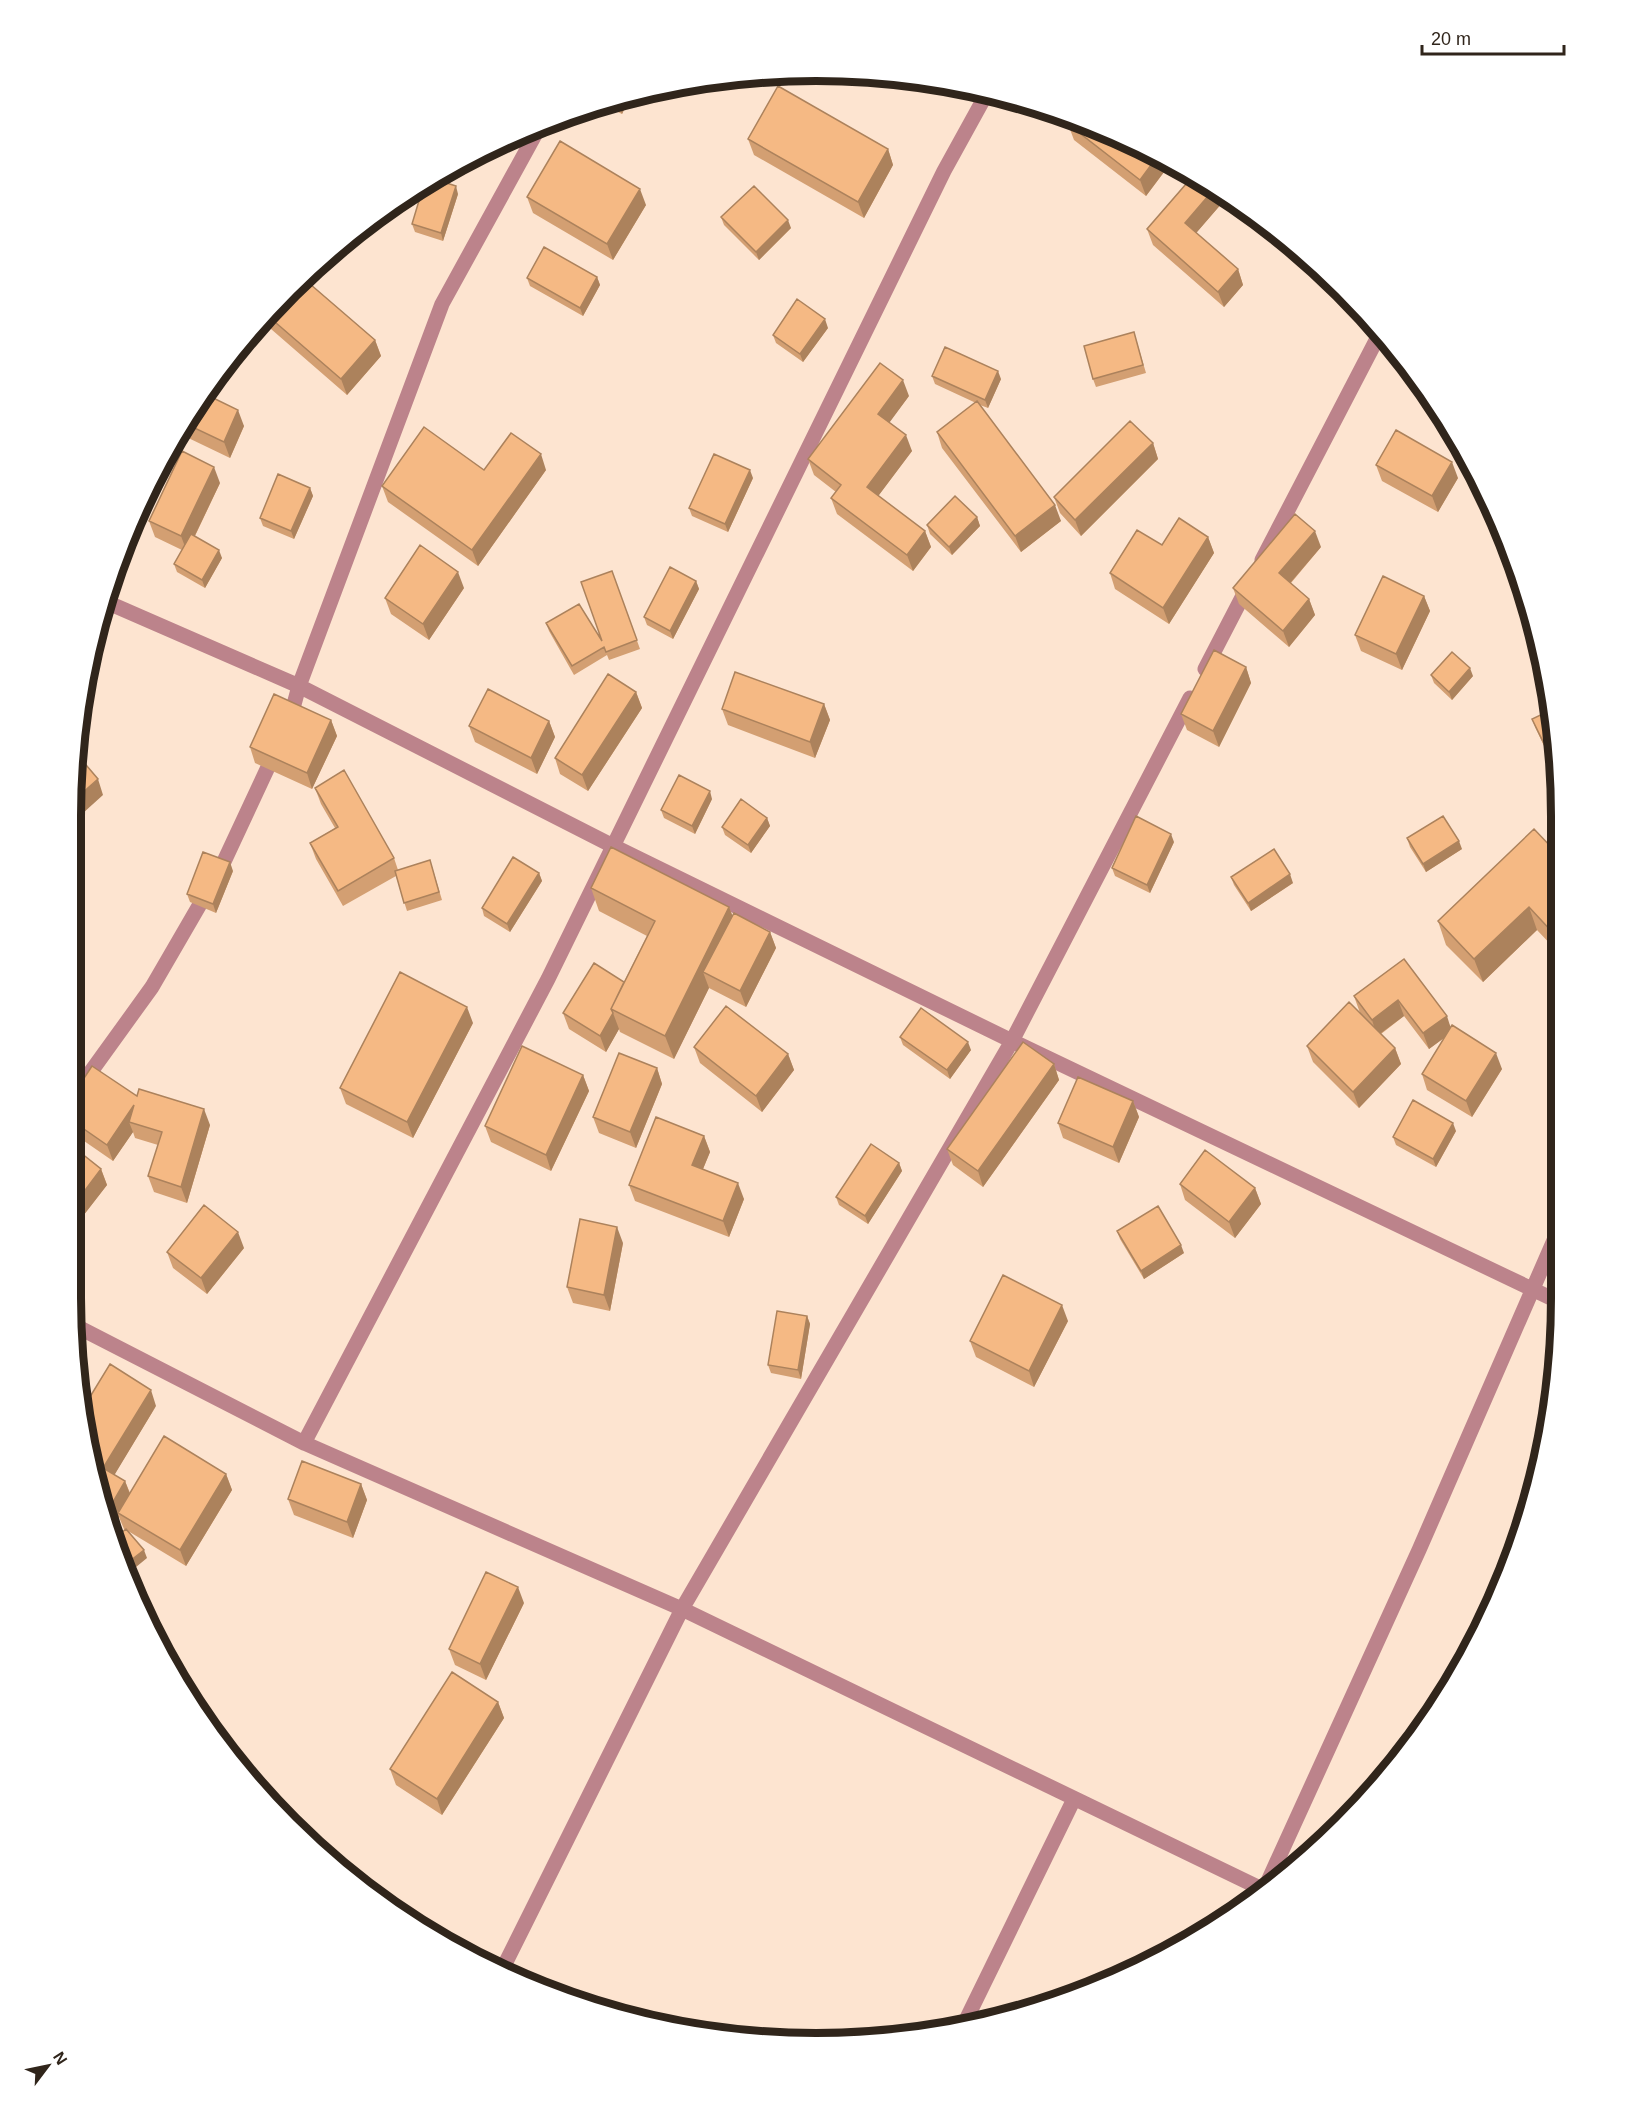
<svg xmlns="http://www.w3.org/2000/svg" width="1632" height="2114" font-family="Helvetica,sans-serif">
<rect width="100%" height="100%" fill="#fde4d0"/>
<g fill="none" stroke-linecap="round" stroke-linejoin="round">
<path stroke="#bc838b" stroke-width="15" d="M1262 560 1380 333
M104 601 299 686 613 846 1012 1041 1555 1300
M1205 669 1248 586
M289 723 299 686 442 304 541 124
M82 1084 152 987 221 868 276 750
M74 1325 304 1443 682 1609 1264 1890
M304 1443 548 979 944 171 987 93
M1264 1890 1419 1550 1555 1238
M503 1968 682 1609 1012 1041 1190 698
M965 2022 1074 1799"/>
</g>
<path fill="#d39f72" d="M630 97 622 114 604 105Z
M1068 124 1167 168 1146 196 1074 140Z
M748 139 888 149 893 165 864 218 754 155Z
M458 194 443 241 415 232 412 224Z
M1229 195 1196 233 1238 269 1243 285 1224 307 1153 245 1147 229Z
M527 197 646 205 613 260 533 213Z
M721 217 791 228 759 260 724 225Z
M597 277 600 285 583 316 530 286 527 278Z
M303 278 375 340 381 356 347 395 271 329 266 318Z
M828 328 803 362 776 343 773 335Z
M1134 332 1146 373 1096 387 1093 379Z
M932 376 1001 379 988 408 980 405 1061 521 1021 552 942 448 937 432 976 403 935 384Z
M205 394 244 426 230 458 180 434Z
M909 396 889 422 912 451 878 496 925 531 931 547 913 571 837 514 831 498 836 492 814 475 808 459Z
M1153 443 1158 459 1081 536 1060 513 1054 497Z
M1376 465 1458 478 1438 512 1382 481Z
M546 470 478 566 388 502 382 486Z
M753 478 728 532 692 516 689 508Z
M220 483 195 536 222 558 205 588 177 572 174 564 182 550 155 537 149 521Z
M310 488 313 496 294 539 263 526 260 518Z
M977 517 980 526 952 555 930 534 927 525Z
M1208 537 1214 553 1169 624 1115 589 1110 573 1162 545Z
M1321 547 1291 583 1309 599 1315 615 1289 647 1239 604 1233 588Z
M612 571 640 649 609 660 607 655 574 675 549 631 546 623 602 641Z
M696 581 699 589 673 639 647 625 644 617Z
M464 588 429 640 391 614 385 598Z
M1424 596 1430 611 1402 670 1361 651 1355 635Z
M1246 667 1251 683 1219 747 1187 730 1181 714Z
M1431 675 1473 676 1452 700 1434 683Z
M636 692 642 708 588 791 560 774 555 758Z
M824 704 830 720 815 758 728 725 722 709Z
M1532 719H1555V769L1535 727Z
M331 720 337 736 312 789 255 763 250 747Z
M549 721 555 737 537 774 475 742 469 726Z
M315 788 394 858 398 870 430 860 442 900 407 911 396 876 343 906 316 859 310 843 335 828 321 804Z
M712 799 695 834 664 818 661 810Z
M767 818 770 826 751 853 725 835 722 827Z
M1407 838 1462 849 1426 872 1410 847Z
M1174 842 1150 893 1115 876 1112 868Z
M1555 851V949L1537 930 1483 982 1446 945 1438 921Z
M233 871 216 913 190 902 187 894Z
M539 873 542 881 510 932 484 916 482 908Z
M1231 877 1293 883 1251 911 1234 885Z
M591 888 729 907 732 915 770 932 776 948 746 1007 709 988 674 1059 620 1032 619 1029 606 1052 569 1029 563 1013 624 982 647 936 599 911Z
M1404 959 1451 1027 1502 1069 1472 1117 1427 1090 1422 1074 1444 1038 1429 1049 1404 1016 1381 1034 1395 1048 1401 1064 1359 1108 1313 1062 1307 1046 1360 1013 1354 996Z
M473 1023 413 1138 346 1104 340 1088Z
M900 1037 971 1050 950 1079 903 1045Z
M694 1047 788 1054 794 1070 762 1112 700 1063Z
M1054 1064 1059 1080 983 1187 953 1165 947 1149Z
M657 1068 662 1084 636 1148 599 1133 593 1117Z
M583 1075 589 1091 551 1171 491 1142 485 1126Z
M137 1096 210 1125 187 1203 154 1192 148 1176 158 1145 135 1138 133 1132 113 1161 71 1132V1098Z
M1133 1101 1139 1117 1119 1163 1063 1138 1058 1123Z
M1456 1131 1436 1167 1396 1145 1393 1137Z
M704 1136 710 1152 703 1169 744 1199 729 1237 635 1201 629 1185Z
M71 1145 101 1169 107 1185 76 1225 71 1221Z
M899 1163 902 1171 868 1224 839 1205 836 1197Z
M1180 1184 1255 1188 1261 1204 1235 1238 1185 1200Z
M1117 1231 1184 1253 1144 1279 1120 1239Z
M623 1243 610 1311 573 1303 567 1287Z
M244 1248 207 1294 173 1268 167 1252Z
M807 1316 810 1324 801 1379 771 1373 768 1365Z
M1068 1321 1034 1387 976 1357 970 1341Z
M156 1406 114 1475 125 1481 130 1493 226 1474 232 1490 186 1566 128 1531 147 1558 124 1529 119 1517 112 1529 96 1491Z
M361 1484 367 1500 353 1538 294 1515 288 1499Z
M524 1603 486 1680 455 1665 449 1649Z
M498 1702 504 1718 442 1815 396 1785 390 1769Z"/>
<path fill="#ac825c" d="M630 97 622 114 617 101Z
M888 149 893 165 864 218 858 202Z
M1157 157 1164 161 1167 168 1146 196 1140 180Z
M456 186 458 194 443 241 441 233Z
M1215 188 1229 195 1191 239 1185 223Z
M640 189 646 205 613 260 607 244Z
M788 220 791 228 759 260 756 252Z
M1238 269 1243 285 1224 307 1218 292Z
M597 277 600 285 583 316 580 308Z
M825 319 828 328 803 362 800 354Z
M375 340 381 356 347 395 341 379Z
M998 371 1001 379 988 408 985 400Z
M903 380 909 396 884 430 878 414Z
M238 410 244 426 230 458 224 442Z
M906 435 912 451 873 503 867 487Z
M1153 443 1158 459 1081 536 1075 520Z
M541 454 546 470 478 566 472 550Z
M1452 462 1458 478 1438 512 1432 496Z
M214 467 220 483 187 552 181 536Z
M750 470 753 478 728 532 725 524Z
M310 488 313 496 294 539 291 531Z
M1055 505 1061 521 1021 552 1015 536Z
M977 517 980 526 952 555 949 547Z
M925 531 931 547 913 571 907 555Z
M1315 531 1321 547 1285 589 1279 573Z
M1208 537 1214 553 1169 624 1163 608Z
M219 550 222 558 205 588 202 580Z
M458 572 464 588 429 640 423 624Z
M696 581 699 589 673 639 670 631Z
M1424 596 1430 611 1402 670 1396 654Z
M1309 599 1315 615 1289 647 1283 631Z
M1246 667 1251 683 1219 747 1213 731Z
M1470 668 1473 676 1452 700 1449 692Z
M636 692 642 708 588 791 582 775Z
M824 704 830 720 815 758 810 742Z
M331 720 337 736 312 789 307 773Z
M549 721 555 737 537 774 531 758Z
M98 779 103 795 72 823V802Z
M710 791 712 799 695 834 692 826Z
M767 818 770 826 751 853 748 845Z
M1171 834 1174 842 1150 893 1147 885Z
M1459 841 1462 849 1426 872 1423 864Z
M230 862 233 871 216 913 213 904Z
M539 873 542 881 510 932 507 924Z
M1290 874 1293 883 1251 911 1248 903Z
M729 907 738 930 703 972 709 988 674 1059 665 1036Z
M1529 907 1537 930 1483 982 1474 959Z
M770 932 776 948 746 1007 740 991Z
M1398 1000 1404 1016 1377 1036 1372 1020Z
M467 1007 473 1023 413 1138 407 1122Z
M613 1013 619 1029 606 1052 600 1036Z
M1447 1016 1452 1032 1429 1049 1423 1033Z
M968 1042 971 1050 950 1079 947 1070Z
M1395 1048 1401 1064 1359 1108 1353 1092Z
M1496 1053 1502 1069 1472 1117 1466 1101Z
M788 1054 794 1070 762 1112 756 1096Z
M1054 1064 1059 1080 983 1187 978 1171Z
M657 1068 662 1084 636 1148 630 1132Z
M583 1075 589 1091 551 1171 546 1155Z
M1133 1101 1139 1117 1119 1163 1113 1147Z
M134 1105 129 1122 133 1132 113 1161 107 1145Z
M204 1109 210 1125 187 1203 181 1187Z
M1453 1123 1456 1131 1436 1167 1433 1159Z
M704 1136 710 1152 698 1181 692 1165Z
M899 1163 902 1171 868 1224 865 1216Z
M101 1169 107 1185 76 1225 71 1209Z
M738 1183 744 1199 729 1237 723 1221Z
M1255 1188 1261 1204 1235 1238 1229 1222Z
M617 1227 623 1243 610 1311 604 1295Z
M238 1232 244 1248 207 1294 201 1278Z
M1181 1245 1184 1253 1144 1279 1141 1271Z
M1062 1305 1068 1321 1034 1387 1029 1371Z
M807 1316 810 1324 801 1379 798 1370Z
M151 1390 156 1406 109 1484 103 1468Z
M226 1474 232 1490 186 1566 180 1550Z
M125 1481 131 1497 118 1513 119 1517 112 1529 106 1514Z
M361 1484 367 1500 353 1538 347 1522Z
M144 1550 147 1558 130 1572 126 1564Z
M518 1587 524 1603 486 1680 480 1664Z
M498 1702 504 1718 442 1815 437 1799Z"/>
<path fill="#f5b984" stroke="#ac825c" stroke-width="1.5" d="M778 86 888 149 858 202 748 139Z
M1072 118 1102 127 1157 157 1140 180 1068 124Z
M560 141 640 189 607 244 527 197Z
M1193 176 1215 188 1185 223 1238 269 1218 292 1147 229Z
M434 179 456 186 441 233 412 224 424 184Z
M754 186 788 220 756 252 721 217Z
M544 247 597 277 580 308 527 278Z
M303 278 375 340 341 379 268 316Z
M797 299 825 319 800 354 773 335Z
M1134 332 1143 365 1093 379 1084 346Z
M945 347 998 371 985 400 932 376Z
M880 363 903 380 878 414 906 435 867 487 925 531 907 555 831 498 841 485 808 459Z
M205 394 238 410 224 442 186 424Z
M977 401 1055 505 1015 536 937 432Z
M1130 421 1153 443 1075 520 1054 497Z
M424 427 484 470 511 433 541 454 472 550 382 486Z
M1396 430 1452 462 1432 496 1376 465Z
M182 451 214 467 181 536 149 521Z
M714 454 750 470 725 524 689 508Z
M278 474 310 488 291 531 260 518Z
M955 496 977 517 949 547 927 525Z
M1295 514 1315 531 1279 573 1309 599 1283 631 1233 588Z
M1179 518 1208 537 1163 608 1110 573 1137 530 1162 545Z
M191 534 219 550 202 580 174 564Z
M420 545 458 572 423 624 385 598Z
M670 567 696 581 670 631 644 617Z
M612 571 637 640 606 652 604 647 572 666 546 623 579 604 602 641 581 582Z
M1383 576 1424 596 1396 654 1355 635Z
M1214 650 1246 667 1213 731 1181 714Z
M1452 652 1470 668 1449 692 1431 675Z
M735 672 824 704 810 742 722 709Z
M608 674 636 692 582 775 555 758Z
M488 689 549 721 531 758 469 726Z
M274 694 331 720 307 773 250 747Z
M1553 709 1555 719V761L1553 762 1532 719Z
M75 752 98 779 72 802V768Z
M344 770 394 858 338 891 310 843 338 827 315 788Z
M679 775 710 791 692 826 661 810Z
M741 799 767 818 748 845 722 827Z
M1136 816 1171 834 1147 885 1112 868Z
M1443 816 1459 841 1423 864 1407 838Z
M1534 829 1555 851V935L1529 907 1474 959 1438 921Z
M611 847 729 907 665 1036 611 1009 655 921 591 888Z
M1274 849 1290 874 1248 903 1231 877Z
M203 852 230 862 213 904 187 894Z
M513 857 539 873 507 924 482 908Z
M430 860 439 892 404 903 395 871Z
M734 913 770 932 740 991 703 972Z
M1404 959 1447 1016 1423 1033 1398 1000 1372 1020 1354 996Z
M594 963 624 982 611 1009 613 1013 600 1036 563 1013Z
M400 972 467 1007 407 1122 340 1088Z
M1349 1002 1395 1048 1353 1092 1307 1046Z
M726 1006 788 1054 756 1096 694 1047Z
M921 1008 968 1042 947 1070 900 1037Z
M1452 1025 1496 1053 1466 1101 1422 1074Z
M1023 1042 1054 1064 978 1171 947 1149Z
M522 1046 583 1075 546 1155 485 1126Z
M619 1053 657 1068 630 1132 593 1117Z
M92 1066 137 1096 139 1089 204 1109 181 1187 148 1176 162 1132 129 1122 134 1105 107 1145 71 1120V1098Z
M1078 1077 1133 1101 1113 1147 1058 1123Z
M1413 1100 1453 1123 1433 1159 1393 1137Z
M656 1117 704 1136 692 1165 738 1183 723 1221 629 1185Z
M871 1144 899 1163 865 1216 836 1197Z
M71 1145 101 1169 71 1209Z
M1205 1150 1255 1188 1229 1222 1180 1184Z
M204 1205 238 1232 201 1278 167 1252Z
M1158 1206 1181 1245 1141 1271 1117 1231Z
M580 1219 617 1227 604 1295 567 1287Z
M1003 1275 1062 1305 1029 1371 970 1341Z
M777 1311 807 1316 798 1370 768 1365Z
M110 1364 151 1390 103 1468 125 1481 106 1514 96 1491 85 1405Z
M164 1436 226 1474 180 1550 118 1513Z
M302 1461 361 1484 347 1522 288 1499Z
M126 1529 144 1550 126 1564 115 1538Z
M486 1572 518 1587 480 1664 449 1649Z
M452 1672 498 1702 437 1799 390 1769Z"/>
<path d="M0 0H1632V2114H0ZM816 81H816A735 735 0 0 1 1551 816V1298A735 735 0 0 1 816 2033H816A735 735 0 0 1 81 1298V816A735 735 0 0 1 816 81Z" fill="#fff" fill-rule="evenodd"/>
<path fill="none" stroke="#30251b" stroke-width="8" d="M816 81H816A735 735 0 0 1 1551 816V1298A735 735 0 0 1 816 2033H816A735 735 0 0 1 81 1298V816A735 735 0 0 1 816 81Z"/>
<g transform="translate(48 2066) rotate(58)" stroke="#ffffff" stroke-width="4.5" paint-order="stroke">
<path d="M0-4.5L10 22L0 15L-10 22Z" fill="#30251b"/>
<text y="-9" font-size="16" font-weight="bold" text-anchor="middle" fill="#30251b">N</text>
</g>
<path d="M1422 45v9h142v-9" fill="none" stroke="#30251b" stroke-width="3"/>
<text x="1431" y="45" font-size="18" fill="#30251b" stroke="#ffffff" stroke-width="4.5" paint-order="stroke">20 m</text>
</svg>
